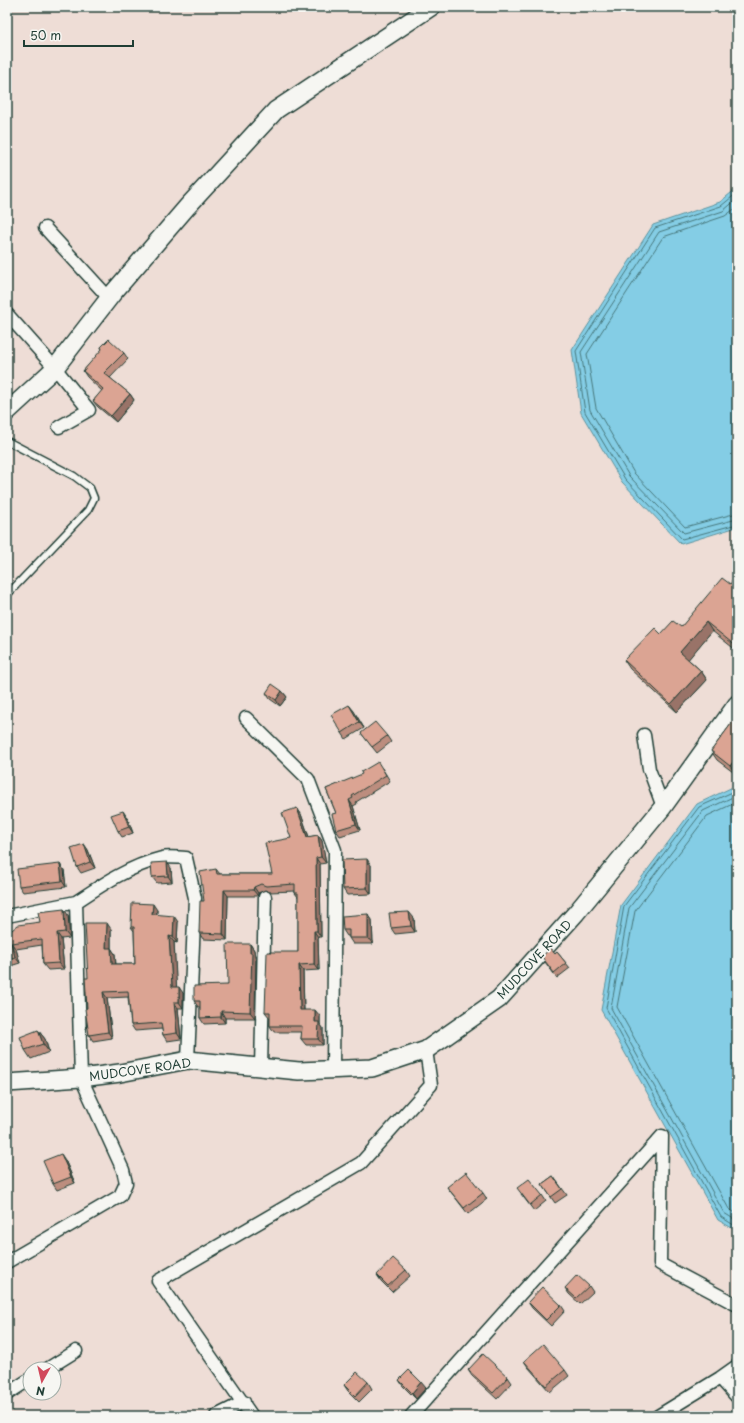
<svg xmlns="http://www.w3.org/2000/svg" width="744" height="1423" font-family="'Playpen Sans',sans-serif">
<rect width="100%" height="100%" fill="#eeddd6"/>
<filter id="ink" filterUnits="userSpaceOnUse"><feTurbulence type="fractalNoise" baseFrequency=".025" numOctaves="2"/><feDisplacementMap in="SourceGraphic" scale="8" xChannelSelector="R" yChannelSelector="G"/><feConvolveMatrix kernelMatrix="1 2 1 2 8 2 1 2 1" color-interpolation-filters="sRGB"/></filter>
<g filter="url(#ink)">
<path fill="#84cde5" stroke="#5c939e" d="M737 188V527L681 544 622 482 581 413 572 350 653 225 720 202Z
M737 785V1231L718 1220 601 1010 621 905 697 804Z"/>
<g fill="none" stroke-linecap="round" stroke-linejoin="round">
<path stroke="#47777b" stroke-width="1" d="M737 193 721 206 655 228 576 351 585 412 625 479 682 539 737 524
M737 199 723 211 659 232 581 352 590 410 629 476 684 533 737 519
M737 207 725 216 663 237 587 354 596 408 634 473 685 527 737 513
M737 790 699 807 624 906 606 1008 721 1217 737 1227
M737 795 703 811 629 908 611 1008 724 1213 737 1221
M737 802 707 816 635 911 617 1007 729 1209 737 1214"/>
<g stroke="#1f3d34" stroke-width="9">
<path id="lane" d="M7 441 74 476 90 488 94 498 88 510 7 595"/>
</g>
<g stroke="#1f3d34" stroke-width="15">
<path id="street" d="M45 228 109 298
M7 314 55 368 89 410 59 427
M246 718 308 779 335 850 333 1070
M644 735 649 769 663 807
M76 902C103 884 130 866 162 858 169 856 179 858 186 858L195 898 188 1060
M7 916 76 902 81 1078 123 1170 126 1183 120 1196 7 1262
M261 1067 265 897
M662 1136 660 1264 737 1305
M47 1369 76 1351
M720 1378 737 1397
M7 1394 30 1379
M216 1416 244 1402
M252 1416 158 1281 361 1163 431 1085 426 1050
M411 1416 662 1136
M658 1416 720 1378 737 1366"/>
</g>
<g stroke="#1f3d34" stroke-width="20">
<path id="secondary" d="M7 412 55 368 113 293 187 207 276 110 431 7
M7 1083 81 1078 120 1073 188 1060 299 1071 372 1068 426 1050 499 999 576 913 663 807 737 704"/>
</g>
<use href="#lane" stroke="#f6f6f2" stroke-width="6"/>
<use href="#street" stroke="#f6f6f2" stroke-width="12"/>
<use href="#secondary" stroke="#f6f6f2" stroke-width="17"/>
</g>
<path fill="#bc8d7e" stroke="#1f3d34" d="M101 347 124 353 128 359 110 378 130 394 134 400 116 422 98 407 93 401 102 391 87 377 83 371 102 350Z
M737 576V651L712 631 688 659 701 671 707 680 677 712 630 669 624 660 661 634 681 627 730 584Z
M282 691 287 697 280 706 270 699 266 693Z
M349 705 364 728 346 739 342 733Z
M737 716V775L717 760 711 751Z
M361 733 387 736 391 742 377 753Z
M382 768 390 781 356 802 357 804 353 806 360 830 340 836 336 830V813L326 789Z
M297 808 301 814 309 837 318 835 322 841 326 863 320 864 321 937H318L319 970 303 971 304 1010 320 1016V1024L323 1028V1045H306L301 1039 302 1032H274L270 1026V1018L265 1012 298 952V897L295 893V891L270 892 265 890 258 893V896H228L227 940 203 939 199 933 204 901 216 869 220 874H272L291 838Z
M127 817 133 833 122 837 118 831Z
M84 844 88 850 95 868 81 873 77 867Z
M371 865V894L347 895 343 889Z
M171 868 172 882 157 883 152 877Z
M64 870 66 887 23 892 19 886Z
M157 910V915L178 922 177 943 174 942 176 987 183 993V1008H178L181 1039 167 1041 163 1035 162 1029 135 1031 131 1025 128 997 107 998 112 1038 93 1041 89 1035 87 1008 88 978 111 929V948L115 954 116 964H135L134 931 131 927Z
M368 914 372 920 373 944H353L349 938V936H347L343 930Z
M68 915 70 938 61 939 64 969 48 970 43 964 42 945 16 949 20 963 7 967V934L40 922Z
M414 918 415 932 395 934 391 928Z
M250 944 254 950 255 956 256 959 255 1018H225V1023L204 1024 200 1018V1007H198L194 1001 228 985Z
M557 952 570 968 557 978 545 962Z
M38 1030 45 1039 49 1052 31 1059 25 1050Z
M65 1160 75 1183 57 1190 53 1184Z
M553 1176 567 1195 555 1203 542 1184Z
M447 1187 483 1193 487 1199 468 1214Z
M521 1194 542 1195 546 1201 534 1211Z
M406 1270 410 1276 392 1292 381 1281 377 1275Z
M589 1286 593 1292 580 1304 569 1294 565 1288Z
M528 1302 561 1305 565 1311 551 1326 532 1308Z
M524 1361 565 1370 569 1376 550 1392 528 1367Z
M468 1370 508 1377 512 1383 497 1399 472 1376Z
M399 1380 426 1388 416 1399 403 1386Z
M368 1382 372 1389 359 1402 348 1391 344 1385Z"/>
<path fill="#997367" stroke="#1f3d34" d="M130 394 134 400 116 422 111 416Z
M706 622 712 631 687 661 680 652Z
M701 671 707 680 677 712 671 704Z
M282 691 287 697 280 706 276 700Z
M349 705 354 711 364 728 359 722Z
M737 757V775L730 766Z
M349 800 353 806 360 830 356 824Z
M297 808 301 814 311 843 307 837Z
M123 811 127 817 133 833 129 827Z
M318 835 322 841 326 863 321 857Z
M84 844 88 850 95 868 90 862Z
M316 858 320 864 321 937 317 931Z
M367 859 371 865V894L367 888Z
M167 862 171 868 172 882 168 876Z
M60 864 64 870 66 887 62 881Z
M254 887 258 893V896L253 890Z
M224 890 228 896 227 940 223 934Z
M153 904 157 910 156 920 152 914Z
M64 909 68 915 70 938 65 932Z
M409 912 414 918 415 932 411 926Z
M368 914 372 920 373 944 368 938Z
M174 916 178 922 177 943 173 937Z
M107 923 111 929V954L106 948Z
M314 931 318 937 319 970 314 964Z
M57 933 61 939 64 969 59 963Z
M169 936 174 942 177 993 172 987Z
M11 943 16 949 20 963 15 957Z
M250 944 254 950 255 956 256 959 255 1018 250 1012Z
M111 948 115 954 116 970 112 964Z
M299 965 303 971 304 1016 300 1010Z
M179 987 183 993V1008L179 1002Z
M103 992 107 998 112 1038 108 1032Z
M174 1002 178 1008 181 1039 177 1033Z
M315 1010 320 1016V1024L323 1028V1045L318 1039 315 1022Z
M221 1011 225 1018V1023L221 1017Z
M38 1030 45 1039 49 1052 43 1044Z
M61 1154 65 1160 75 1183 71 1177Z
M421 1382 426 1388 416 1399 412 1393Z"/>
<path fill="#dba493" stroke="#1f3d34" d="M109 339 124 353 104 373 130 394 111 416 93 401 103 389 83 371 102 349 101 347Z
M737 576V647L706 622 680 652 701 671 671 704 624 660 655 628 661 634 673 621 681 627 722 578 730 584Z
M272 684 282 691 276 700 266 693Z
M349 705 359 722 342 733 331 715Z
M737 716V757L730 766 711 751Z
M375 722 387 736 372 747 361 733Z
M378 762 386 775 352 796 353 798 349 800 356 824 336 830 332 814 336 813 326 789 362 774 361 772Z
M297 808 307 837 318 835 321 857 316 858 317 931H314V964L299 965 300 1010H315V1022H319L318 1039H301L302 1026H270V1012H265L267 952H298V893H295V884L266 886 261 884 254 887 253 890H224L223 934 199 933 200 901H204L200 872 216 869 217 874H272L265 843 291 838 282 813Z
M123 811 129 827 118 831 111 815Z
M84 844 90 862 77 867 71 848Z
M367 859V888L343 889 342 860Z
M167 862 168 876 152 877 151 863Z
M60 864 62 881 19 886 17 869Z
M132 903 153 904 152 914 174 916 173 937 169 936 172 987H179V1002H174L177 1033 163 1035 161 1023 131 1025 128 991 103 992 108 1032 89 1035 85 1009 87 1008 85 978H88L85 923H107L106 948H111L112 964H135L134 927H131Z
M64 909 65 932 57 933 59 963 43 964 42 939 11 943 15 957 7 959V934L18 925 40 922 38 912Z
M409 912 411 926 391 928 389 913Z
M368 914V938H349V930H343L342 916Z
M227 944H250V953H252L250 1012 221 1011V1017L200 1018V1001H194V986L228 985Z
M550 948 555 954 557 952 566 963 554 973 542 957Z
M38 1030 43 1044 25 1050 20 1037Z
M61 1154 71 1177 53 1184 43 1161Z
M466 1172 483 1193 464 1208 447 1187Z
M553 1176 562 1189 551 1197 542 1184Z
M529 1179 542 1195 530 1205 517 1188Z
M393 1258 406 1270 388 1286 377 1275Z
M577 1275 589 1286 576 1298 565 1288Z
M542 1287 561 1305 546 1320 528 1302Z
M543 1344 565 1370 546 1386 524 1361Z
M483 1354 508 1377 493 1393 468 1370Z
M409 1370 421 1382 412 1393 399 1380Z
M357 1372 368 1382 355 1396 344 1385Z"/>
</g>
<g text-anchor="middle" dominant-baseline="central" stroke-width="3.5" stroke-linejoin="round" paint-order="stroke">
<g font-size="12" fill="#1f3d34" stroke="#f6f6f2">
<text transform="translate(534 959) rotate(-47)">MUDCOVE ROAD</text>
<text transform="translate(140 1069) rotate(-8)">MUDCOVE ROAD</text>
</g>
</g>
<rect width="744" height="1423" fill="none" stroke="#f6f6f2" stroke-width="24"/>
<rect x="12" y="12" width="720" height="1399" fill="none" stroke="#1f3d34" stroke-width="1.5" filter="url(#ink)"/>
<g transform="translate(42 1381) rotate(188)"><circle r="19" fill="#f6f6f2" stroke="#a0aca6"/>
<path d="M0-3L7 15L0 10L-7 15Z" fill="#d1495b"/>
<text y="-6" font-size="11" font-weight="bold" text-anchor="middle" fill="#1f3d34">N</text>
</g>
<path d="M24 40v6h109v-6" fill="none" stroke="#1f3d34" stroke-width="2"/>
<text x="30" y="40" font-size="12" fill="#1f3d34" stroke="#f6f6f2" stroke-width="3" paint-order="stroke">50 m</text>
</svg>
